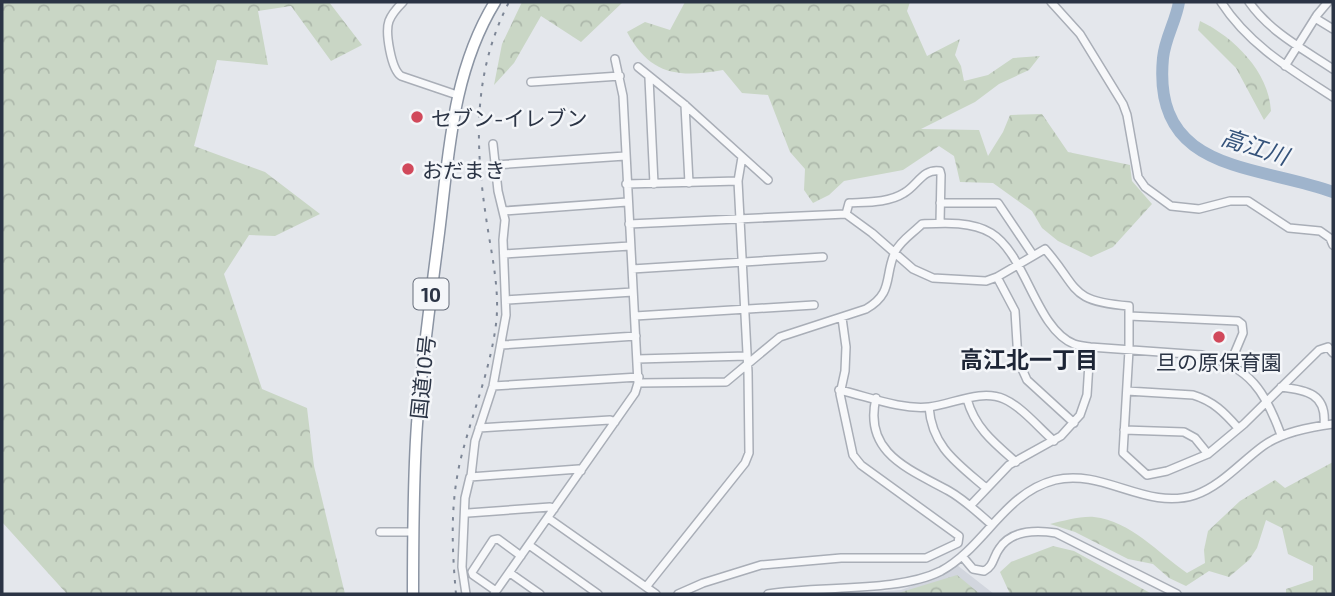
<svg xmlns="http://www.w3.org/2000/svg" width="1335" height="596" font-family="'Exo 2','Noto Sans JP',sans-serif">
<defs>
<pattern id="forest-crowns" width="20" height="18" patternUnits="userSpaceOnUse" patternTransform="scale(1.75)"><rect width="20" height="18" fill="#c9d6c5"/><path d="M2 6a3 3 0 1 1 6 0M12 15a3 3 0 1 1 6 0" fill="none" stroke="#adb8ab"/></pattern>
</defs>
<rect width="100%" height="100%" fill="#e4e7ec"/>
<path fill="#d2d6de" d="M957 565 994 594H847L901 590 923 582Z"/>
<path fill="url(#forest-crowns)" d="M2 2H329L362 45 331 61 291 6 258 11 268 65 217 60 194 146 265 172 320 214 275 236 249 235 224 274 262 389 307 408 314 466 345 594H67L2 522Z
M522 2H623L581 42 541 16 514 63 494 85 502 44Z
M685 2H910L907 11 927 56 960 39 955 55 961 66 964 81 988 75 1013 58 1040 56 1029 70 999 84 975 102 921 129 979 130 988 156 1003 132 1010 115 1042 114 1068 152 1130 165 1132 181 1152 204 1113 247 1091 257 1058 241 1042 228 1032 211 993 183 960 182 954 156 939 146 903 170 844 181 829 195 813 203 804 190 805 169 790 152 768 95 742 93 723 70C678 78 650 75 627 32L645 22 670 30Z
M1200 21C1234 37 1269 72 1271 111L1264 120 1236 68 1198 30Z
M1333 462V594H1286V589L1313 580V566L1288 554 1282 528 1266 520 1257 548 1249 560 1229 577 1209 571 1186 586 1169 578 1153 564 1128 559 1075 532 1050 524C1064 521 1080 516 1094 517 1131 521 1158 553 1187 573L1205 563 1204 550 1208 531 1240 501 1275 480 1285 488Z
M1053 546 1074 551 1152 594H1010L1000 572 1011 562Z
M957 575 980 594H895Z"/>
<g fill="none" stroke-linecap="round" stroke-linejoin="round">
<path stroke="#9fb4cc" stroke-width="12" d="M1179 2C1176 21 1165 38 1163 58 1152 173 1255 164 1333 192"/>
<g stroke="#a9aeb7" stroke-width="10">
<path id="minor" d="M403 2C398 7 392 13 389 21 385 32 391 69 401 76L457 95
M1051 2 1080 34 1123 104 1127 115 1138 177 1145 187 1171 206 1199 209 1230 201H1248L1289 228 1320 231 1330 238 1333 245
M1221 2C1249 45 1290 69 1333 97
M1249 2C1270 32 1303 49 1333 69
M1315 18 1333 29
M615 59 623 96 638 383
M1285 66 1317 15 1328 2
M638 67 685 105 768 180
M649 78 654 184
M531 82 620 76
M685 105 689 183
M495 165 625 156
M626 184 738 181
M940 203H998L1033 255
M503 211 627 202
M846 214 849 203C867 202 888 203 904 193 917 186 923 168 940 171L941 175 940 223
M629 224 846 214 872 233 913 269 933 278 986 281 997 277 1045 249C1080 289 1068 301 1129 306V350L1123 453 1147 475 1167 471 1208 454 1244 424 1319 350 1328 347 1333 353
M504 254 630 246
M632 269 823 257
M997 277 1015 311 1018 360 1027 380 1074 423
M506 300 633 292
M635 316 814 305
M1129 316 1238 321 1242 324 1243 333 1230 364
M501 345 636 336
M637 359 747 356
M493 386 639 377
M1281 387C1307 390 1327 394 1324 425
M839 390C867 396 900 410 929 407 953 404 981 389 1004 399 1022 407 1039 428 1054 441
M1127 391 1193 395C1213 401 1224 412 1238 428
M876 398C863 453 909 469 949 491 965 500 978 513 992 525
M967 399C975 428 994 443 1016 462
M929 407C932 447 957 463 986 488
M479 428 610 420 615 422
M1124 430 1184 432 1195 438 1208 454
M471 476 475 441 493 386 506 315 503 240 505 220 498 191 493 144
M970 506 1009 465 1061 436 1080 415 1087 395 1090 347
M468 513 550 507 554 509
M548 518 656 594
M380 532H413
M529 545 598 594
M962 556 973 569 984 571C994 566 993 557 999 549 1011 530 1037 530 1056 533L1177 594
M510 573 540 594
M646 587 745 463 749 453 748 372 738 181 742 157
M496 591 473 575 472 572 493 540 498 539 521 556
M466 594 462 567 465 498 470 477 579 469 581 471
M494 594 635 393 638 383 726 382 780 337 866 309C894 293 884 276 895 252 900 241 913 233 922 224 943 223 971 221 991 233 1026 254 1036 329 1074 344 1079 346 1085 346 1090 347L1202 355C1250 366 1266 393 1281 435
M678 594 703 583 761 565 841 558H926L958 543 959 536 861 465 853 455 840 394 845 371 846 347 842 318
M768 594C819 585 897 593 941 571 985 547 1004 493 1055 480 1103 468 1146 511 1195 495 1221 486 1241 462 1263 446 1282 432 1310 427 1333 424"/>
</g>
<g stroke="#8b94a3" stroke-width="13">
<path id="highway" d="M413 594C413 537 413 480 417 424 422 360 431 296 439 233 449 153 452 72 495 2"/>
</g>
<use href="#minor" stroke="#f7f8fa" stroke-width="7"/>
<use href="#highway" stroke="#fff" stroke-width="10"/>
<path stroke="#7d8696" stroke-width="2" stroke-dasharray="3.5 7" stroke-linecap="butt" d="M456 594C452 550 450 506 460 462 471 416 490 372 496 324 500 291 492 257 487 224 475 146 472 74 509 2"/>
</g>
<g fill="#d1495b" stroke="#f4f6f9" stroke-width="2.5">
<circle cx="417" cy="117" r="7"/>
<circle cx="408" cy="169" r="7"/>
<circle cx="1219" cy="337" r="7"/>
</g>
<g text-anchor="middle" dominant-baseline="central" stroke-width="5" stroke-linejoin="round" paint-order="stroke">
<rect fill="#f4f6f9" stroke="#676e7b" stroke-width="2" x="413.5" y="278.5" width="35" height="31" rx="5"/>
<g font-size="19" font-weight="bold" fill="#2b3445">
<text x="431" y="294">10</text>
</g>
<g font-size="21" fill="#2b3445" stroke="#f4f6f9" text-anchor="start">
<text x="431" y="117">セブン-イレブン</text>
<text x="422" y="169">おだまき</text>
<text x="1219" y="361" text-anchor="middle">旦の原保育園</text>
</g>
<g font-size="21" fill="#2b3445" stroke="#f4f6f9">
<text transform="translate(422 377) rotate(-84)">国道10号</text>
</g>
<g font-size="23" font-style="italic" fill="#34527a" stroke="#f4f6f9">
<text transform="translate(1255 146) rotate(18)">高江川</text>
</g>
<g font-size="23" font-weight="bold" fill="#1d2536" stroke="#f4f6f9">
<text x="1029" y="359">高江北一丁目</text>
</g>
</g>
<rect width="1335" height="596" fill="none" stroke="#2b3445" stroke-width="7"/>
</svg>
